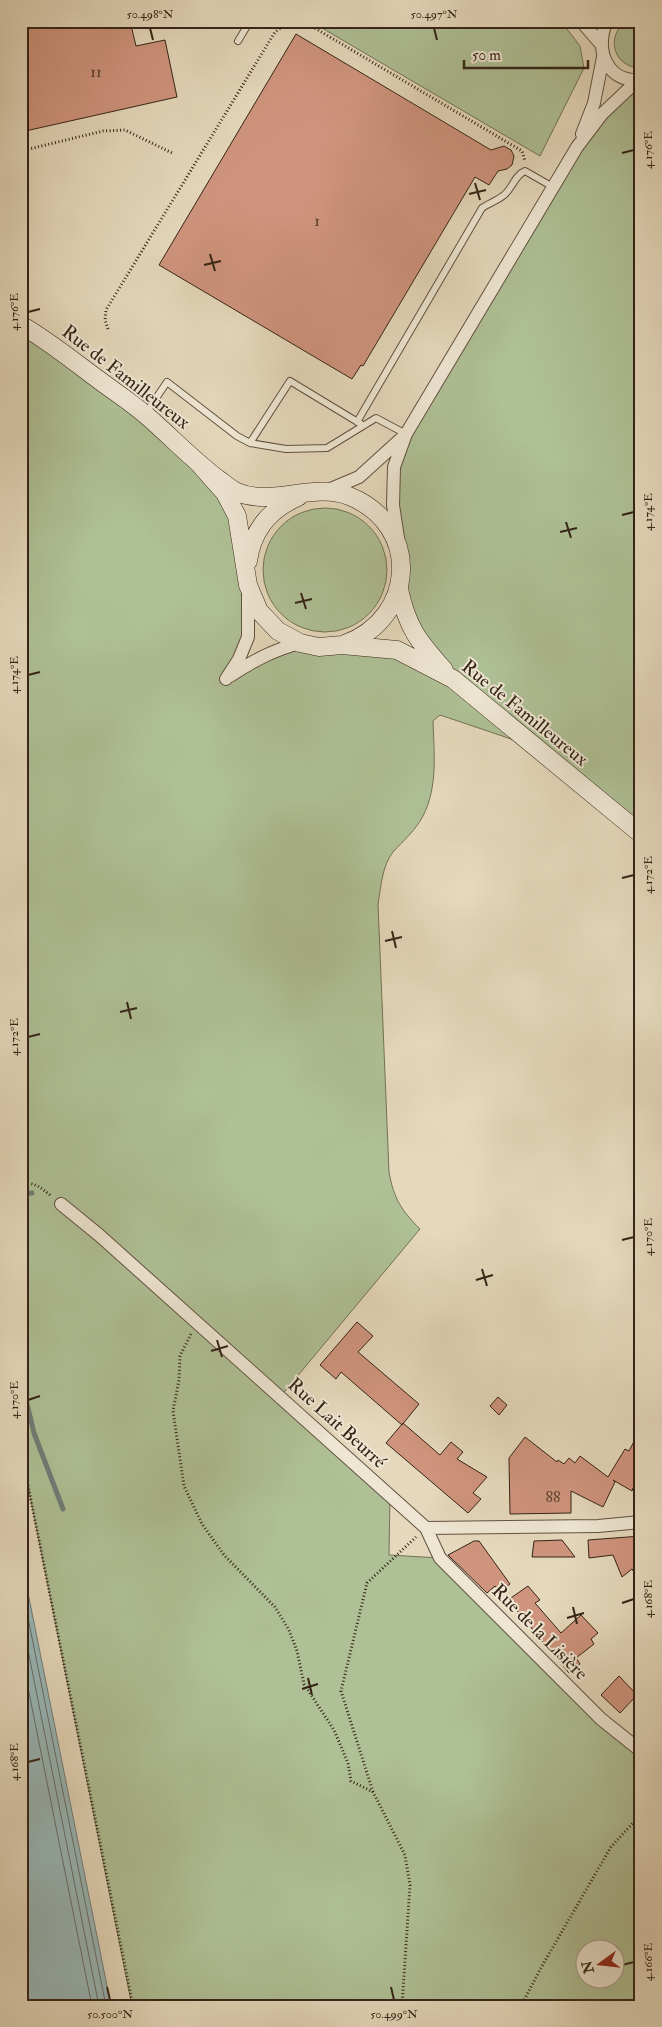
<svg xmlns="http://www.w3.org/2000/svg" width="662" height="2027" font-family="'IM FELL Double Pica',serif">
<rect width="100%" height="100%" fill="#e5d8bc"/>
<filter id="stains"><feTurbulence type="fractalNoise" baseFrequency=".004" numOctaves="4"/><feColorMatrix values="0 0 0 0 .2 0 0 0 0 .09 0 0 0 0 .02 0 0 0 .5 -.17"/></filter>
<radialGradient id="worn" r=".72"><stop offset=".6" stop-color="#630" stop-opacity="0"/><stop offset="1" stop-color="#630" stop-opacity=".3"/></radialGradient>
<path fill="#afc096" stroke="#727256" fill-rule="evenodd" d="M310 21H561L580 46 584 68 540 156Z
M627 21H641V68C614 68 604 36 627 21Z
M641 80V834L535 747 440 715 433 721C434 753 438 787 423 816 415 831 404 840 393 852 382 866 381 887 378 904L389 1172C394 1199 401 1210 420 1229L280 1397 390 1495 389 1555 440 1558 641 1751V2006H132L21 1451V325L145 414 237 516 248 637 227 678 275 649 374 647 451 678 405 615 394 467 577 147ZM584 1950H614V1980H584Z
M263 570a62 62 0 1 1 124 0a62 62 0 1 1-124 0Z"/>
<path fill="#99b8ba" stroke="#717d78" d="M21 1558 99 1946 111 2006H21Z"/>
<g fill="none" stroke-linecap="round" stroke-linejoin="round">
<path stroke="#666e68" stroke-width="1" d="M21 1583 106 2006
M21 1615 99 2006
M21 1653 92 2006"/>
<path stroke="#717d78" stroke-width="5" d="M21 1194 32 1193
M21 1379 34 1433 63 1509"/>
</g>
<path fill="#cf947d" stroke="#342416" d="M21 21H130L136 46 165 40 177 97 21 132Z
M296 34 491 150 504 146 511 150 514 156 512 165 507 169 498 171 489 185 475 177 363 366 361 365 352 379 159 265Z
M357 1322 373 1336 358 1352 419 1404 402 1425 341 1372 336 1379 320 1365Z
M498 1397 507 1405 499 1415 490 1406Z
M403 1423 440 1455 451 1442 463 1452 457 1459 487 1477 473 1493 481 1499 468 1513 386 1443Z
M641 1428V1492L633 1488 632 1491 613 1480 615 1482 603 1507 571 1491V1513L510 1514 509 1458 525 1437 557 1462 558 1460 564 1464 569 1458 575 1463 580 1456 608 1477 625 1449 629 1451Z
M641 1536V1583L632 1569 622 1577 613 1555 589 1558 588 1540Z
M562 1540 575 1557H532L534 1541Z
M474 1541H479L510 1584 500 1592 495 1586 487 1593 448 1555Z
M528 1586 540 1600 535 1603 561 1633 581 1615 598 1633 591 1639 594 1644 576 1658 580 1664 569 1673 508 1600Z
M619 1676 637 1695 620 1713 601 1695Z"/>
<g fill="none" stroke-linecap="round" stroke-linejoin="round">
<g stroke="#605140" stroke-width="8">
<path id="lane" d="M238 41 250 21
M146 413 167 382 237 436 250 443 286 449 327 448 376 418 406 434
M357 422 482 208C489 203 497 201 504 195 512 189 515 175 525 171L553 187
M250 443 290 381 361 424"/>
</g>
<g stroke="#605140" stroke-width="14">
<path id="street" d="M581 21 600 43
M607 21C594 48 606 83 641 80
M582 134 594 103 603 57
M326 491 359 477 402 438
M398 538 393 505 394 467 406 434 577 147 602 114 637 81
M230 676C253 661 273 650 300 643
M226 679 239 659 248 637V590
M61 1204 99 1235 426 1528 598 1526 641 1522
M426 1528 440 1558 601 1719 641 1751"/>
</g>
<g stroke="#342416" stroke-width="19">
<path id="secondary" d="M21 325C49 341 73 361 99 380 115 392 132 403 147 416 171 437 193 460 218 479 224 483 230 489 237 492 273 507 314 482 349 496 422 525 416 618 345 644
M201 466 225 493 237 516 248 585 259 611 278 631 300 643 319 647 342 645 397 650 453 679 641 834
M248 561C252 531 270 509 298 497
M399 589C407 627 418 641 444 670"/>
</g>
<path stroke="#342416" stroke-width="3" stroke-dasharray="1 2.5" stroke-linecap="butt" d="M303 21 522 151 525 161
M21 151 103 131 125 130 172 153
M108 329 105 320 106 310 275 32 290 21
M21 1184C33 1181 42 1188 51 1196
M191 1334 180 1356 179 1380 173 1411 184 1486 202 1524 224 1555 275 1607 289 1630 297 1651 304 1684 334 1730 348 1763 351 1781 373 1792 405 1855 410 1885 402 2006
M21 1451 133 2006
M373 1792 341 1691 367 1583 416 1537
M521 2006 542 1966 611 1847 641 1814"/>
<use href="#lane" stroke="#eee6d3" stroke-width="6"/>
<use href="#street" stroke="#eee6d3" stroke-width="12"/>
<use href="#secondary" stroke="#eee6d3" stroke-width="18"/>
</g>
<path fill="none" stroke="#342416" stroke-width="2" d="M150 28 153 40M434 28 437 40M622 153 634 150M475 183 480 200M469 194 486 190M210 254 215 271M204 265 221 261M28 312 40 309M622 515 634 512M566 522 571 538M560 532 577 528M301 593 306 609M295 603 312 599M28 675 40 672M622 878 634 875M392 931 396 948M385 941 402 937M127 1002 131 1019M120 1012 137 1008M28 1037 40 1034M622 1240 634 1237M482 1269 487 1286M476 1280 493 1275M217 1340 222 1357M211 1351 228 1346M28 1400 40 1396M622 1603 634 1599M573 1607 577 1624M567 1618 584 1613M308 1678 312 1695M302 1689 318 1684M28 1762 40 1759M622 1965 634 1962M107 1987 110 2000M391 1987 394 2000"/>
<g text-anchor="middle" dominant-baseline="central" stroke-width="4" stroke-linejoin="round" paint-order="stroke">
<g font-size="16" fill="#5b4030">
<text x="96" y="72">11</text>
<text x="317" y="221">1</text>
<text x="553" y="1497">88</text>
</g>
<g font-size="19" fill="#342416" stroke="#eee6d3">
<text transform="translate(126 377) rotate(38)">Rue de Familleureux</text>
<text transform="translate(525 713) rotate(39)">Rue de Familleureux</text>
<text transform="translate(337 1423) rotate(42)">Rue Lait Beurré</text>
<text transform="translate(540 1632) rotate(45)">Rue de la Lisière</text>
</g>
</g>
<rect width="662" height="2027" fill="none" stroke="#e5d8bc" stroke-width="55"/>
<g transform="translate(600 1964) rotate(255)"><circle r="24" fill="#eee6d3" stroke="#a49887"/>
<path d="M0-4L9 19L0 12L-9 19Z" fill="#8f2418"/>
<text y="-8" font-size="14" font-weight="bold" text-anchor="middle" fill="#342416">N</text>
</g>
<path d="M464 60v8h124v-8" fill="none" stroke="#342416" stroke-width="2.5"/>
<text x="472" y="60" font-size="15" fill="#342416" stroke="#eee6d3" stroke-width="4" paint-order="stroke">50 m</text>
<rect x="28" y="28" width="606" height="1972" fill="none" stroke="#342416" stroke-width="2"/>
<g font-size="12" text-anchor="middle" fill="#342416">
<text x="150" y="18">50.498°N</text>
<text x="434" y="18">50.497°N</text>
<text transform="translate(648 150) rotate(-90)" y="4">4.176°E</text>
<text transform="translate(14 312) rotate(-90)" y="4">4.176°E</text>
<text transform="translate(648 512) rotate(-90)" y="4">4.174°E</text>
<text transform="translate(14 675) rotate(-90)" y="4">4.174°E</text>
<text transform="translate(648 875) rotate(-90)" y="4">4.172°E</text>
<text transform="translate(14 1037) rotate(-90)" y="4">4.172°E</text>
<text transform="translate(648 1237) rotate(-90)" y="4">4.170°E</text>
<text transform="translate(14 1400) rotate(-90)" y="4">4.170°E</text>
<text transform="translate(648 1599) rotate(-90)" y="4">4.168°E</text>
<text transform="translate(14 1762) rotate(-90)" y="4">4.168°E</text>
<text transform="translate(648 1962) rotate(-90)" y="4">4.166°E</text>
<text x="110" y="2018">50.500°N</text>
<text x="394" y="2018">50.499°N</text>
</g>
<rect width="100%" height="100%" filter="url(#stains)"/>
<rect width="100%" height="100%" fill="url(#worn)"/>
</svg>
